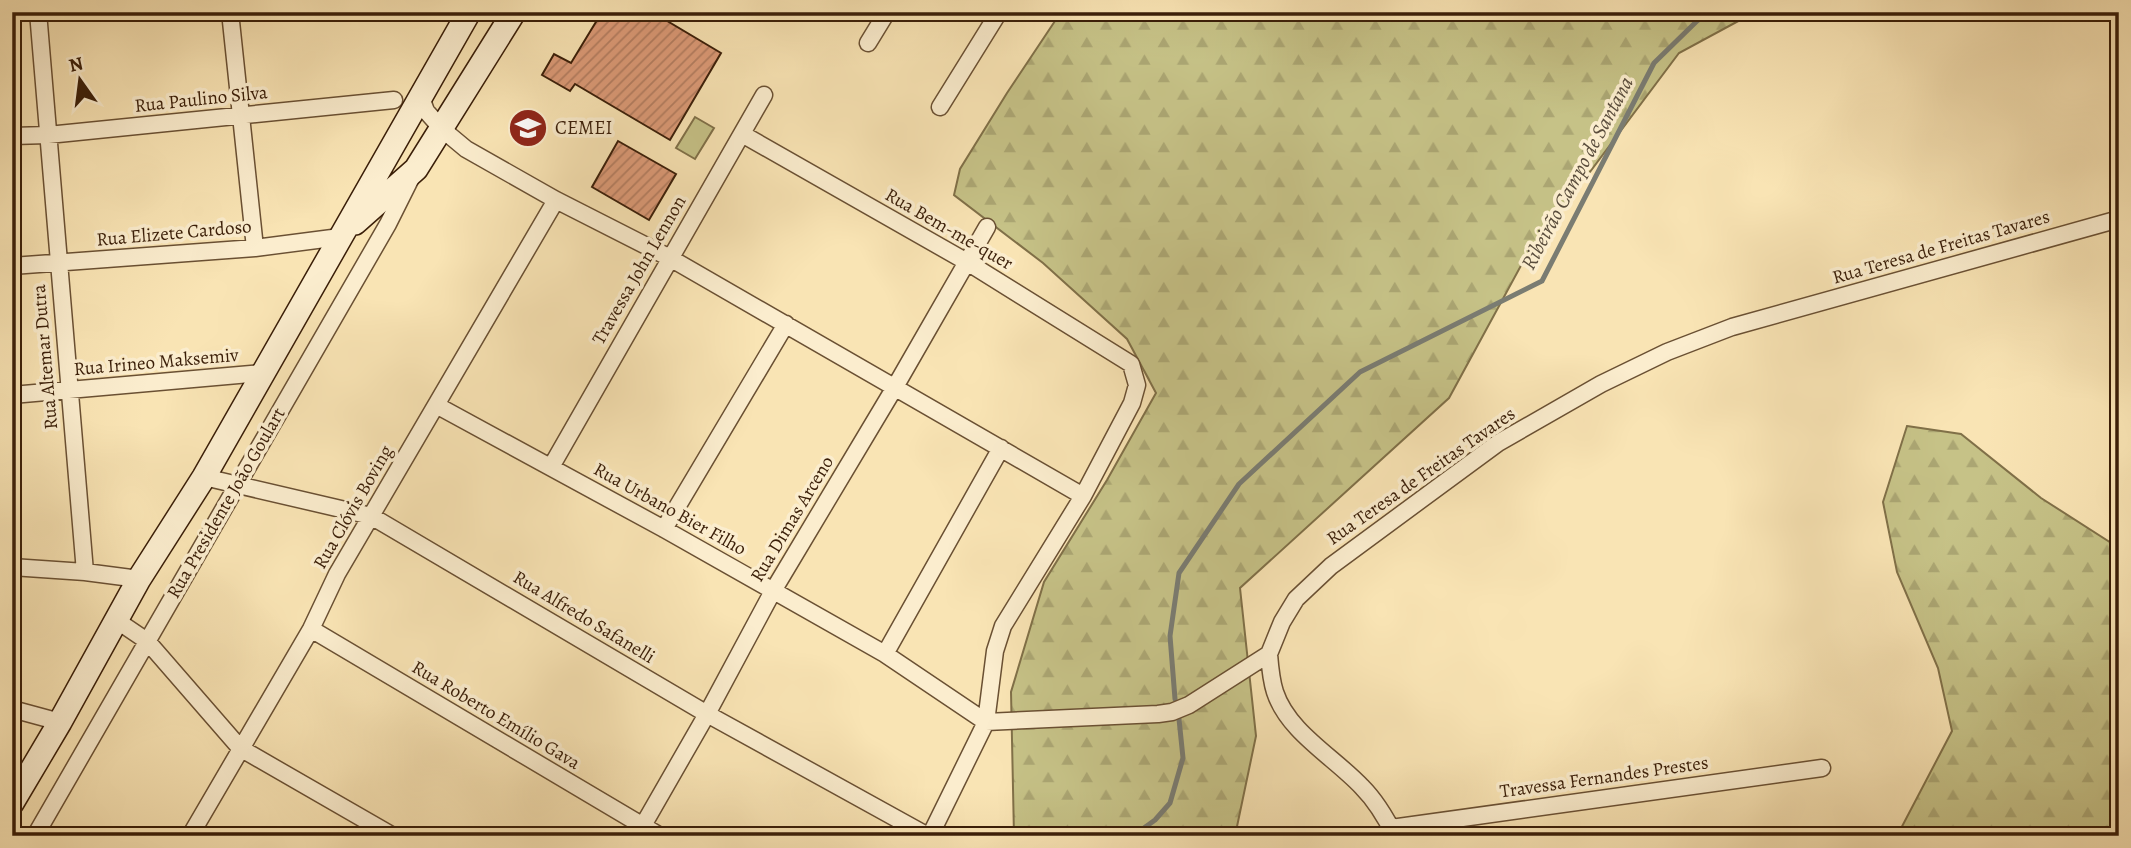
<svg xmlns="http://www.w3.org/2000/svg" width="2131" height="848" font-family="Alegreya,serif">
<defs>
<pattern id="forest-firs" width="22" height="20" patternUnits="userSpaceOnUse" patternTransform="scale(1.75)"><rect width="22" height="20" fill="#c6c287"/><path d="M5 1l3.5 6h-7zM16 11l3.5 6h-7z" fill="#aba673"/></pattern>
<pattern id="building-hatch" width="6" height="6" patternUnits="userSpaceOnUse" patternTransform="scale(1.75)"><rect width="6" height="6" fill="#dc9a77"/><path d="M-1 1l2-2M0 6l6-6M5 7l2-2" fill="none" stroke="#b37d60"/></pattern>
</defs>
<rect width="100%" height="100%" fill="#f9e4b4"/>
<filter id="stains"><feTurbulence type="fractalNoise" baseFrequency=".00286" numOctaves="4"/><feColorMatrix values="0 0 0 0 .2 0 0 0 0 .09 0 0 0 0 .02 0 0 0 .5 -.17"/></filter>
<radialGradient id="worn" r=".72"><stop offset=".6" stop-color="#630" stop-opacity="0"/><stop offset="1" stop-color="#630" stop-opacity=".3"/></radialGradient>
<path fill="url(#forest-firs)" stroke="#807048" stroke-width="2" d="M1061 12H1755L1679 53 1524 260 1449 398 1240 588 1256 736 1235 836H1014L1011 692 1044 582 1107 480 1156 393 1127 339 1043 263 954 195 960 169 1007 93Z
M1907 426 1961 434 2041 498 2119 548V836H1897L1952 731 1938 668 1897 572 1883 502Z"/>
<path fill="#c6c287" stroke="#807048" stroke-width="2" d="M695 117 714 128 695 159 676 148Z"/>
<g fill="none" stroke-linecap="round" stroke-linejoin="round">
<path stroke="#7a7c72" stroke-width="5" d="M1175 699 1170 636 1179 573 1239 484 1360 372 1542 281 1654 63 1697 21 1710 12
M1133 836 1155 820 1170 803 1183 758 1179 719"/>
</g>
<path fill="url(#building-hatch)" stroke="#3a1e08" stroke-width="2" d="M602 12H652L721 53 670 140 575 84 570 91 542 75 554 54 571 63Z
M618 141 676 174 649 220 592 187Z"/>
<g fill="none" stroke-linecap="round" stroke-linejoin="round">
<g stroke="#6a5033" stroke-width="19">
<path id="minor" d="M38 12 85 572
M230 12 255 248
M868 43 887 12
M424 91 422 100 426 111 442 129 466 149 556 200 670 258 1083 496
M940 107 999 12
M742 134 967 262 1131 364 1137 385 1132 403 1083 496 1003 626 995 651 986 722 930 836
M12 136 48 135 394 100
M12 266 255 248 340 237
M12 395 262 373
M436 405 664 529 885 654 986 722
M551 467 764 95
M204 477 371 516 707 714 928 836
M664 529 786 324
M12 567 85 572 139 579
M116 620 147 641 240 748 393 836
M311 629 660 836
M885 654 1001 448
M1269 654C1270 667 1271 680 1275 692 1288 732 1334 757 1362 787 1376 801 1386 818 1395 836
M12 709 60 722
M986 722 1158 714 1172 712 1189 705 1269 654 1282 622 1296 599 1331 566 1498 443 1601 384 1667 352 1732 327 2119 219
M1391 828 1822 768
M35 836 388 224 410 180
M190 836 311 629 337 574 371 516 556 200
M637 836 707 714 773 591 895 387 987 227"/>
</g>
<g stroke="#3a1e08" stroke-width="26">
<path id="secondary" d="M355 223 416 169 514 12
M12 803 60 722 139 579 204 477 469 12"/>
</g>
<path stroke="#3a1e08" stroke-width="2.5" stroke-dasharray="5 3.5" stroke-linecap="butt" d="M536 12 547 19"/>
<use href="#minor" stroke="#fbedce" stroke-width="16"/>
<use href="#secondary" stroke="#fbedce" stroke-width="23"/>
</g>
<defs>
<g id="school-disc" transform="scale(2.0125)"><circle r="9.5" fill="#8f2418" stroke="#fbedce"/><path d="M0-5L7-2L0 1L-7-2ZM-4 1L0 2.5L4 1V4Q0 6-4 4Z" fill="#fff"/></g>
</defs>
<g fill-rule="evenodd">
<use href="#school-disc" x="528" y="128"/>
</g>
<g text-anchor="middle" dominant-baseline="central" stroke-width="7" stroke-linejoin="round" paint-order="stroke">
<g font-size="19" fill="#3a1e08" stroke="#fbedce">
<text transform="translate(201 99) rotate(-6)">Rua Paulino Silva</text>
<text transform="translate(949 229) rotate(30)">Rua Bem-me-quer</text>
<text transform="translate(174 233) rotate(-5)">Rua Elizete Cardoso</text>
<text transform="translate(1941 247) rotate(-16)">Rua Teresa de Freitas Tavares</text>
<text transform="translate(639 270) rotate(-60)">Travessa John Lennon</text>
<text transform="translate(45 357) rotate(-95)">Rua Altemar Dutra</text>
<text transform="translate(156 362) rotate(-5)">Rua Irineo Maksemiv</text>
<text transform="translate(1421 476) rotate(-35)">Rua Teresa de Freitas Tavares</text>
<text transform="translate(226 503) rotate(-60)">Rua Presidente João Goulart</text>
<text transform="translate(353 507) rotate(-60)">Rua Clóvis Boving</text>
<text transform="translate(670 509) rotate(29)">Rua Urbano Bier Filho</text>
<text transform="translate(792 519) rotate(-59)">Rua Dimas Arceno</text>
<text transform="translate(584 617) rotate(31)">Rua Alfredo Safanelli</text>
<text transform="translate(496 715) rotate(31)">Rua Roberto Emílio Gava</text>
<text transform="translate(1604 777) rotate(-8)">Travessa Fernandes Prestes</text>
</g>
<g font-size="19" fill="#3a1e08" stroke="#fbedce" text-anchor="start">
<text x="555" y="128">CEMEI</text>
</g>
<g font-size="21" font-style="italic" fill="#5a4d3d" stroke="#fbedce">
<text transform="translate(1577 173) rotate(-62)">Ribeirão Campo de Santana</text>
</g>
</g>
<rect width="2131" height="848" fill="none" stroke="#f9e4b4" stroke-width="42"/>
<rect x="14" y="14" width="2103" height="820" fill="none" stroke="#3a1e08" stroke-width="3.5"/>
<rect x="21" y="21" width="2089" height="806" fill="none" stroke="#3a1e08" stroke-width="2"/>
<g transform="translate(80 80) rotate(346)" stroke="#fbedce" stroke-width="5" paint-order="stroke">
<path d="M0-5L12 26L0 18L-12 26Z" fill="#3a1e08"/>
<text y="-10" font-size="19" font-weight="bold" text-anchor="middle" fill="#3a1e08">N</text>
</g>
<rect width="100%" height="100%" filter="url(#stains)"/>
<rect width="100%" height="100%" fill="url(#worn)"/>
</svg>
